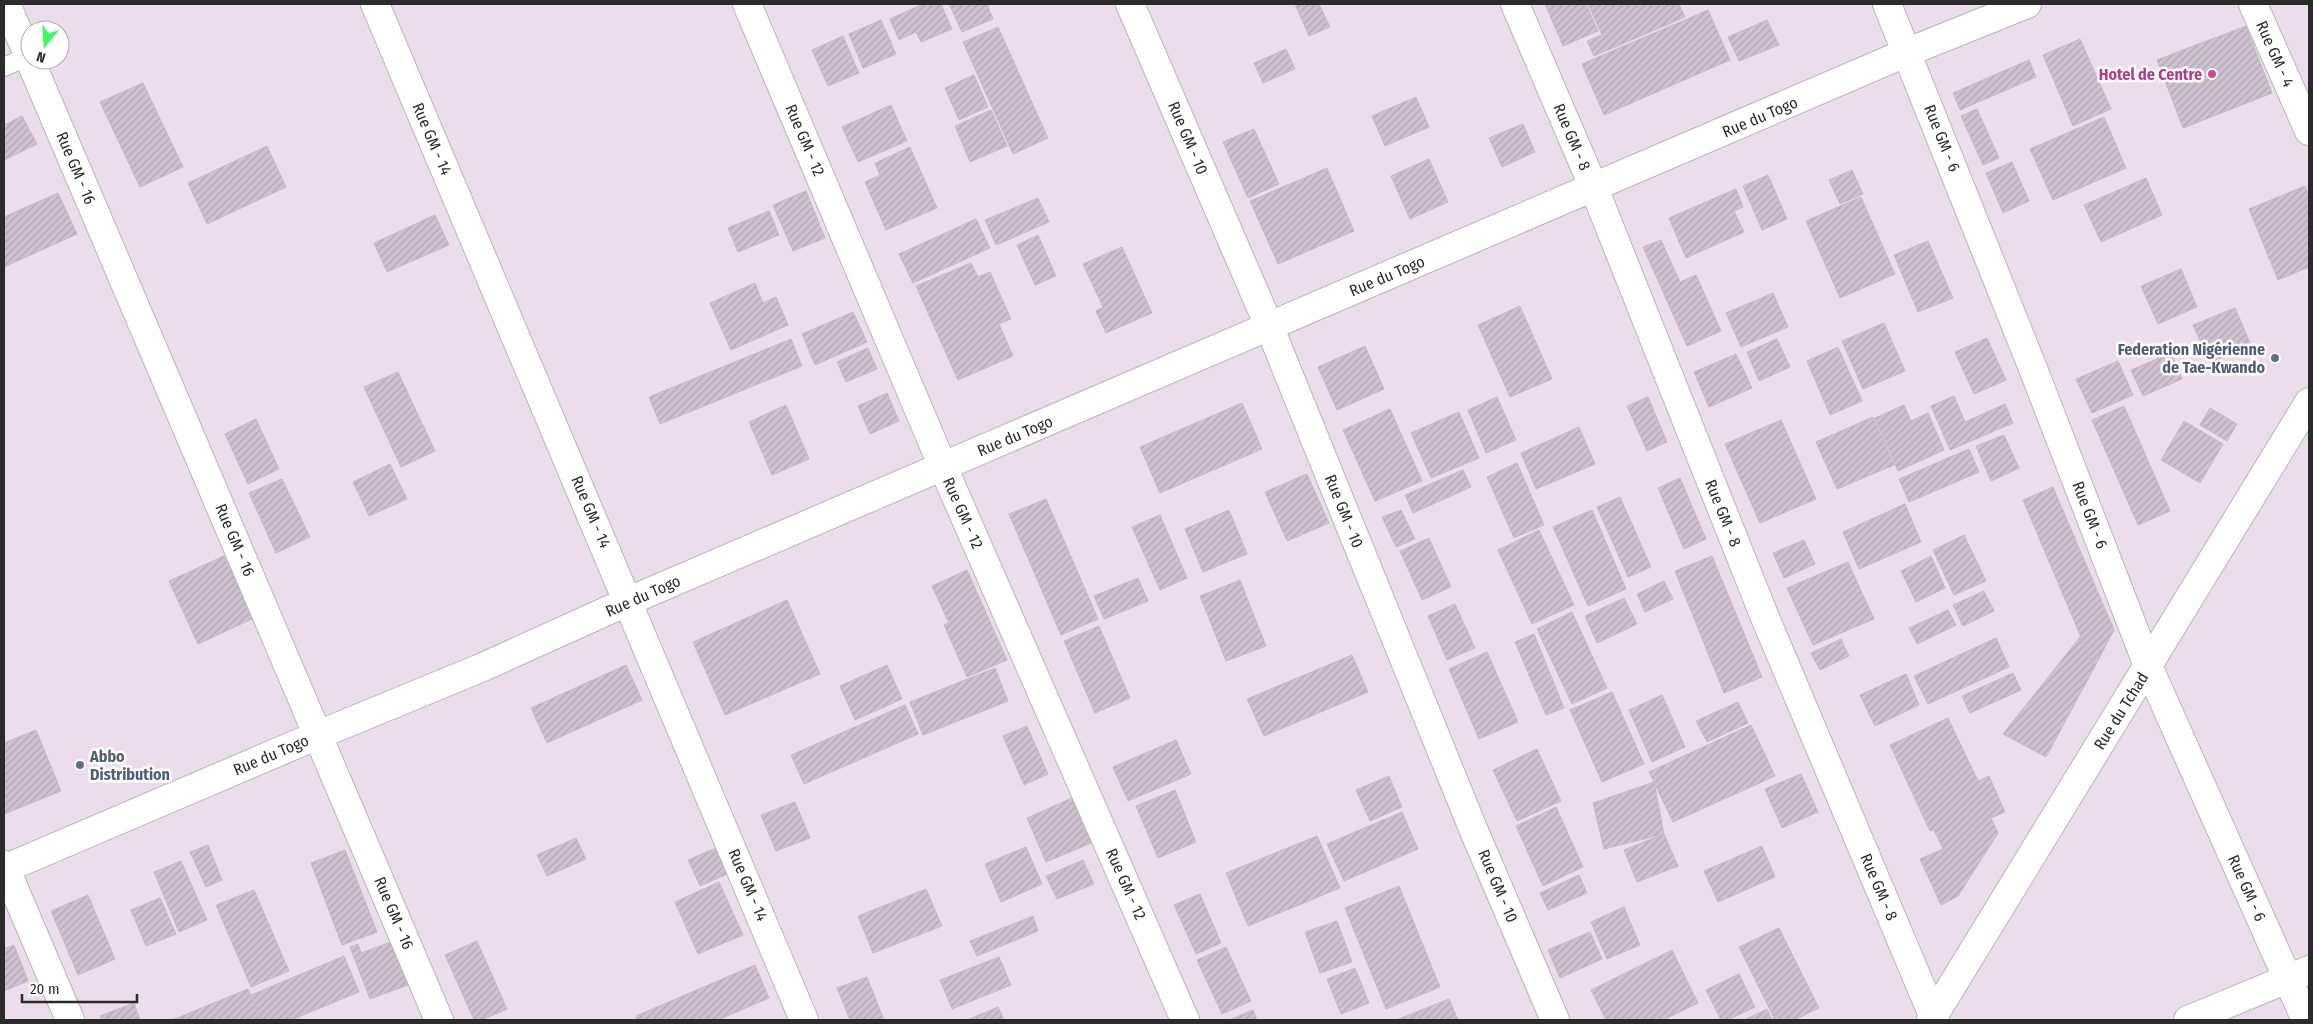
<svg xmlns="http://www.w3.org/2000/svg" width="2313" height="1024" font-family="'Fira Sans Condensed',sans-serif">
<defs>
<pattern id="building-hatch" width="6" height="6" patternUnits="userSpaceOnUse" patternTransform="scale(1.25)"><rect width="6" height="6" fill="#cfc1cf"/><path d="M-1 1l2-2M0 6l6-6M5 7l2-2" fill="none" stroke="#b2a6b2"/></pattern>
</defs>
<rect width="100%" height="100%" fill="#ecdded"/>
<path fill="url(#building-hatch)" stroke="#c8b6c8" d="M923 4H941L952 29 921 42 916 32 899 40 890 19Z
M949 4H987L993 19 962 32Z
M1295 4H1319L1330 27 1309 36Z
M1545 4H1586L1598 31 1563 46Z
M1588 4H1679L1685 17 1594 56 1587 41 1602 35Z
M1708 10 1730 60 1604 115 1582 64Z
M881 20 896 54 863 68 849 34Z
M1767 20 1779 45 1739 61 1728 37Z
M2246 26 2272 93 2183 128 2157 60Z
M998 27 1048 138 1013 154 963 42Z
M843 36 859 73 828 86 812 50Z
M2080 39 2111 109 2073 126 2043 55Z
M1286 49 1295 69 1263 83 1254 63Z
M2029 60 2036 77 1960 110 1953 93Z
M974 75 988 107 959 120 945 88Z
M143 83 183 167 140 187 100 102Z
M1416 97 1429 127 1385 146 1372 116Z
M891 105 907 141 858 162 842 127Z
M1977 109 1999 158 1983 165 1961 116Z
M991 110 1007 146 970 162 955 126Z
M22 116 37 144 4 160V125Z
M2104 117 2126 168 2053 200 2030 149Z
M1523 124 1535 152 1502 167 1489 138Z
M1254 129 1279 184 1248 198 1223 142Z
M267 146 286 187 207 224 188 183Z
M910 147 937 208 886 230 865 182 880 175 875 163Z
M1429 159 1448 202 1410 219 1391 176Z
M2012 162 2029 201 2003 213 1986 173Z
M1327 168 1354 231 1278 264 1250 201Z
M1852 170 1863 194 1840 204 1829 180Z
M1768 175 1787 219 1762 230 1743 186Z
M2146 178 2162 215 2101 242 2084 205Z
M2305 186 2309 196V267L2278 280 2249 209Z
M1736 189 1743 207 1734 211 1744 232 1686 258 1669 218Z
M806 191 825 238 793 251 773 205Z
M58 193 77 234 4 267V217Z
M1861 197 1895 274 1840 298 1806 221Z
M1038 198 1049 222 996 245 985 220Z
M769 211 779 235 738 252 728 228Z
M435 215 449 245 387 272 374 243Z
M976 219 990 248 913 283 899 254Z
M1038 235 1056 276 1035 285 1017 245Z
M1661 240 1680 282 1696 275 1721 331 1687 346 1643 247Z
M1928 241 1953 298 1918 312 1894 255Z
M1122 247 1152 313 1106 333 1096 311 1103 307 1083 264Z
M971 263 978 277 990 272 1011 319 999 324 1013 356 958 380 916 286Z
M2181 269 2197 307 2158 324 2141 286Z
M755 283 763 303 776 297 788 325 731 350 710 303Z
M1773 293 1788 327 1741 347 1726 313Z
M1520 306 1552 379 1510 397 1478 325Z
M2235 308 2251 345 2210 363 2193 325Z
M853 312 867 342 815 365 802 334Z
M1884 323 1905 371 1863 389 1842 341Z
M1987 338 2006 380 1974 394 1955 352Z
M791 339 802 366 660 424 649 397Z
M1777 339 1790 367 1759 381 1747 352Z
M1365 346 1384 389 1337 410 1318 367Z
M1838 347 1862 401 1830 415 1807 361Z
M868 348 877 369 846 382 837 362Z
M2171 353 2182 379 2143 396 2131 370Z
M1736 354 1752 388 1709 407 1694 372Z
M2118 361 2133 395 2092 413 2076 379Z
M398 372 435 451 401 467 364 387Z
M887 393 899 421 870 434 858 406Z
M1954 396 1965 422 2005 404 2013 423 1950 450 1931 406Z
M1497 397 1516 440 1486 453 1468 410Z
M1648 397 1667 442 1647 451 1627 406Z
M1242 403 1262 449 1160 493 1140 447Z
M786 405 809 459 772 475 749 422Z
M1904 405 1911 421 1928 413 1944 450 1898 471 1875 418Z
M2124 406 2170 511 2138 525 2092 420Z
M2210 408 2237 424 2227 441 2200 425Z
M1390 409 1422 481 1375 501 1343 430Z
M1459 412 1479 458 1431 478 1411 433Z
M1873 417 1894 465 1837 489 1816 442Z
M256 419 279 469 248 484 225 434Z
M1781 420 1816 499 1760 523 1725 444Z
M2184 421 2223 444 2200 483 2161 460Z
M1579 427 1595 464 1536 489 1521 453Z
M2004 435 2019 468 1991 481 1976 446Z
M1969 449 1979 472 1909 502 1899 479Z
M1517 463 1544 525 1514 538 1487 477Z
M390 464 407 499 369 516 353 482Z
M1463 470 1471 487 1413 513 1405 495Z
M1307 474 1329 523 1287 541 1265 492Z
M1680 478 1706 539 1684 549 1658 488Z
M282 479 310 537 276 553 249 493Z
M2053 487 2114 630 2094 668 2023 500Z
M1620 497 1651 567 1628 577 1597 507Z
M1046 499 1098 619 1061 635 1009 514Z
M1905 504 1921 542 1859 569 1843 532Z
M1229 510 1247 554 1203 572 1185 529Z
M1401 510 1415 539 1396 547 1382 517Z
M1592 510 1626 589 1588 606 1553 527Z
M1160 515 1187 578 1160 590 1132 527Z
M1539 530 1574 605 1532 624 1498 550Z
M1964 535 1986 581 1954 595 1933 550Z
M1429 538 1451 587 1422 600 1400 551Z
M1804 540 1815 564 1784 578 1773 553Z
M224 556 254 618 198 644 169 581Z
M1712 556 1762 677 1724 693 1675 571Z
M1931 556 1945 588 1916 602 1901 571Z
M1848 562 1874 619 1813 645 1787 588Z
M967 570 1007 660 967 677 944 625 949 623 932 586Z
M1138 578 1148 601 1104 619 1094 596Z
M1240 580 1266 646 1226 661 1200 596Z
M1664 581 1673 599 1645 612 1637 594Z
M1984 591 1994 611 1963 626 1953 605Z
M1624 598 1637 624 1597 643 1585 616Z
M787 600 820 674 725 715 693 642Z
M1455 604 1475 648 1447 660 1428 616Z
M1948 610 1956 625 1917 644 1909 628Z
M1572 612 1607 688 1572 704 1537 629Z
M1099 626 1130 698 1095 713 1064 641Z
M1534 634 1564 708 1546 715 1515 642Z
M2080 637 2094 668 2046 757 2003 734Z
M1996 638 2009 667 1928 704 1914 676Z
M1841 639 1849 656 1820 670 1811 653Z
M1487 652 1518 722 1479 739 1449 669Z
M1352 655 1368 692 1264 736 1247 699Z
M626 665 642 700 547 743 531 708Z
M887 665 902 699 855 720 840 686Z
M995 668 1008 701 923 735 910 702Z
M2013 673 2021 690 1970 713 1962 696Z
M1906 674 1919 705 1875 726 1860 695Z
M1612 692 1644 764 1602 782 1570 710Z
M1662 695 1685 747 1652 762 1629 710Z
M1738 702 1748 723 1707 742 1696 721Z
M905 705 918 734 804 784 791 755Z
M1948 718 1978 781 1989 776 2005 812 1991 818 1998 833 1958 896 1941 905 1920 859 1943 849 1934 830 1930 831 1890 745Z
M1751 725 1775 776 1673 822 1649 772Z
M1027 726 1048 774 1024 785 1003 736Z
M36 730 61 791 4 814V743Z
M1176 740 1191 774 1128 801 1113 767Z
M1537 749 1561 801 1517 821 1493 770Z
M1801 774 1818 812 1782 828 1765 789Z
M1389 776 1402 807 1370 821 1356 790Z
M1654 782 1664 834 1604 849 1593 803Z
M1175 790 1196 842 1158 858 1136 806Z
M1072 798 1091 843 1046 862 1027 818Z
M795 802 810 838 776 851 761 815Z
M1556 807 1583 867 1543 886 1516 826Z
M1402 812 1418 849 1344 881 1327 844Z
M1664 834 1678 866 1637 882 1624 850Z
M1317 836 1340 888 1248 926 1226 873Z
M576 838 586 859 547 876 537 855Z
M208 845 222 880 206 887 190 852Z
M1762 846 1775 877 1718 902 1704 871Z
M1026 847 1042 884 1001 902 985 864Z
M716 848 727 874 700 886 688 860Z
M345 850 377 932 342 945 311 863Z
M1083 860 1094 884 1057 899 1046 876Z
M181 861 207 920 179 932 154 872Z
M1579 875 1587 893 1548 910 1540 893Z
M719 882 743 935 698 954 675 902Z
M1399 886 1440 987 1386 1009 1345 908Z
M926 889 942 926 873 953 858 916Z
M254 890 289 971 251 987 216 905Z
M1200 894 1221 943 1196 954 1174 905Z
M88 895 115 959 78 975 51 911Z
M160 898 176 934 146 946 131 910Z
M1624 907 1640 945 1607 959 1591 922Z
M1033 916 1038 931 977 956 970 941Z
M1337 921 1352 962 1320 973 1305 932Z
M1779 928 1819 1008 1794 1020H1775L1739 947Z
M1590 932 1602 959 1560 978 1548 950Z
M477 941 507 1009 481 1020H474L445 955Z
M391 942 408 985 370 999 350 947 358 944 361 953Z
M14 945 28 981 4 991V949Z
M1226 947 1251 1001 1222 1014 1197 960Z
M1672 950 1698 1003 1663 1020H1606L1591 990Z
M344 956 359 992 291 1020H261L251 995Z
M999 957 1011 985 952 1009 940 980Z
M755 965 769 998 718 1020H637L636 1016Z
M1355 968 1369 1003 1341 1014 1327 979Z
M1739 974 1755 1007 1728 1020H1721L1706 990Z
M867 977 884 1020H850L837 988Z
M248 989 261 1020H172Z
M1449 999 1458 1020H1396Z
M134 1003 140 1020H102L100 1016Z
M998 1007 1004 1020H967Z
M1767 1009 1772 1020H1744Z
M1253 1010 1257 1020H1229Z"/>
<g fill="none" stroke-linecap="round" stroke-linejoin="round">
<g stroke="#adbbb0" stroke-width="20">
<path id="lane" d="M4 67 29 56"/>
</g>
<g stroke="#adbbb0" stroke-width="30">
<path id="street" d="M6 4 30 59
M375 4 804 1020
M747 4 943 467 1185 1020
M1130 4 1269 326 1474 831 1555 1020
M1515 4 1594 188 1764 615 1935 1020
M1887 4 2034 371 2148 666 2306 1020
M2253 4 2309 131
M30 60 439 1020
M4 865 70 1020
M2188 1020 2309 970"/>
</g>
<g stroke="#adbbb0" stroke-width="30">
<path id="secondary" d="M4 869 318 735 483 667 629 601 1908 52 2027 4
M1931 1020 2309 402"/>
</g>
<use href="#lane" stroke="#fff" stroke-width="18"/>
<use href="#street" stroke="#fff" stroke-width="28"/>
<use href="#secondary" stroke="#fff" stroke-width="28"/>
</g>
<circle fill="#d1479c" stroke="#fff" stroke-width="2" cx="2212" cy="74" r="5"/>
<g fill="#5c6f8a" stroke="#fff" stroke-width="2">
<circle cx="2275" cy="358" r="5"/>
<circle cx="80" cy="765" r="5"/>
</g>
<g text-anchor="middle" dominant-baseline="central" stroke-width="5" stroke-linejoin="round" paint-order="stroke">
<g font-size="16" fill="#2b2b2b" stroke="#fff">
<text transform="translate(2275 54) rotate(66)">Rue GM - 4</text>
<text transform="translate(1760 117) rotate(-23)">Rue du Togo</text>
<text transform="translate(1572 137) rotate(67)">Rue GM - 8</text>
<text transform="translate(1188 138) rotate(67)">Rue GM - 10</text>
<text transform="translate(1942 138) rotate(68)">Rue GM - 6</text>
<text transform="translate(432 139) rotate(67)">Rue GM - 14</text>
<text transform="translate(805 140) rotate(67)">Rue GM - 12</text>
<text transform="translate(76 168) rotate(67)">Rue GM - 16</text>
<text transform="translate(1387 276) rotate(-23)">Rue du Togo</text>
<text transform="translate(1015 436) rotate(-23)">Rue du Togo</text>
<text transform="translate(1344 511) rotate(68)">Rue GM - 10</text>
<text transform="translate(591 512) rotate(67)">Rue GM - 14</text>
<text transform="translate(963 513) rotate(66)">Rue GM - 12</text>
<text transform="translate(1723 513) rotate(68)">Rue GM - 8</text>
<text transform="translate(2090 515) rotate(69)">Rue GM - 6</text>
<text transform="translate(235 540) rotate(67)">Rue GM - 16</text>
<text transform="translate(643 596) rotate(-24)">Rue du Togo</text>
<text transform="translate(2121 711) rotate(-58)">Rue du Tchad</text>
<text transform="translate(271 755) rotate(-23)">Rue du Togo</text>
<text transform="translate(1126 884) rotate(66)">Rue GM - 12</text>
<text transform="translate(748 885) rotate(67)">Rue GM - 14</text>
<text transform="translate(1498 886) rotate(67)">Rue GM - 10</text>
<text transform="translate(1879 887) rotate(67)">Rue GM - 8</text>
<text transform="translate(2247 888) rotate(66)">Rue GM - 6</text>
<text transform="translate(394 913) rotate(67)">Rue GM - 16</text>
</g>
<g font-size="16" font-weight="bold" fill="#b23c85" stroke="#fff" text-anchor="end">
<text x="2202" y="74">Hotel de Centre</text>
</g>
<g font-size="16" font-weight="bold" fill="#4e5e75" stroke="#fff" text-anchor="end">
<text x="2265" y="349">Federation Nigérienne<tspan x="2265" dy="18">de Tae-Kwando</tspan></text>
<text x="90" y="756" text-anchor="start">Abbo<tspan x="90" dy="18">Distribution</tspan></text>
</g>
</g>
<rect width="2313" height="1024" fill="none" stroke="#2b2b2b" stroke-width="10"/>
<g transform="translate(45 45) rotate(198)"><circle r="24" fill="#ffffff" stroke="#aaaaaa"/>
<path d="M0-4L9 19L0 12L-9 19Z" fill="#3bfb5f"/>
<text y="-8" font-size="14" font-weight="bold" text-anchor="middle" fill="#2b2b2b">N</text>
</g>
<path d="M22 994v8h115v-8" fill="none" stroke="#2b2b2b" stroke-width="2.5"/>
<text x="30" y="994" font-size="15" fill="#2b2b2b" stroke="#ffffff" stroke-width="4" paint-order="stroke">20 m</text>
</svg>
